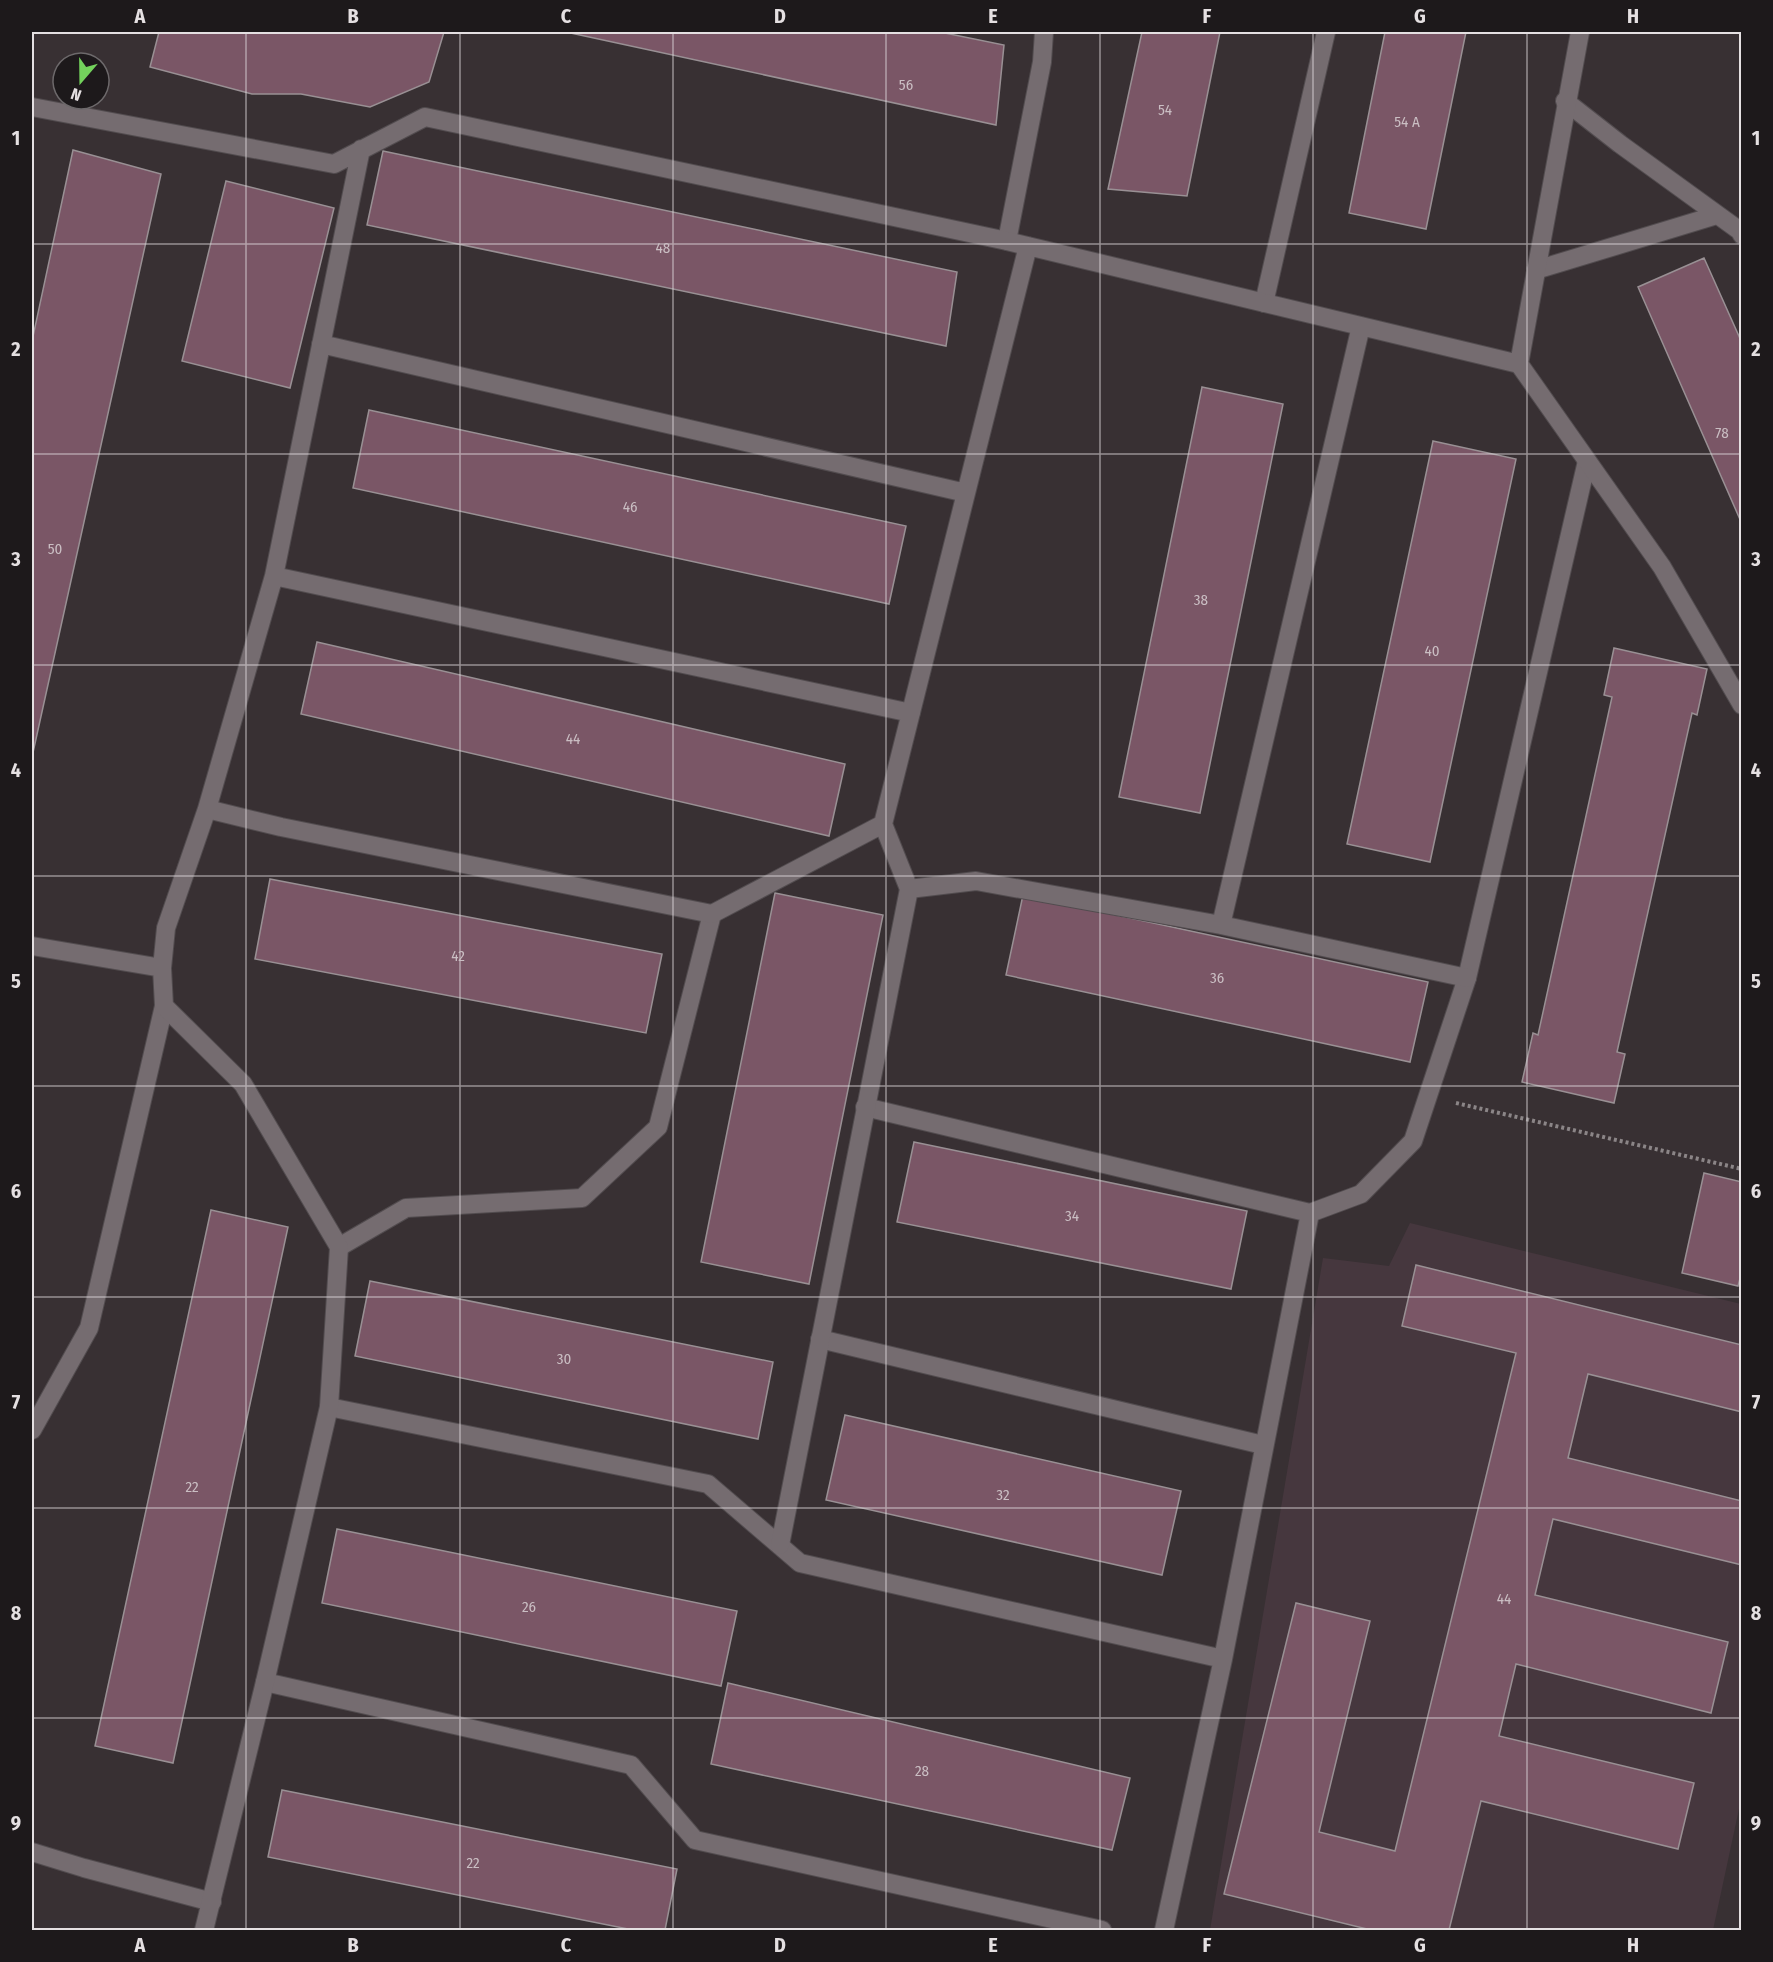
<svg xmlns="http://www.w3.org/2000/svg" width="1773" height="1962" font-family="'Fira Sans Condensed',sans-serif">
<rect width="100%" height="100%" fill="#383033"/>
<path fill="#46373e" d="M1410 1223 1741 1304 1742 1795 1713 1930H1210L1323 1258 1389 1266Z"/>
<path fill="#7a5666" stroke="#999094" stroke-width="1.5" d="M159 32H444L429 82 370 107 301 94H252L150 67Z
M566 32H940L1004 45 996 125Z
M1142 32H1220L1187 196 1108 189Z
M1385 32H1466L1426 229 1349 213Z
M73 150 161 174 32 757V341Z
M383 151 957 272 946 346 367 225Z
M226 181 334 208 290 388 182 361Z
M1704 258 1742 343V524L1638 287Z
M1202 387 1283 404 1200 813 1119 797Z
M369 410 906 526 889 604 353 488Z
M1433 441 1516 459 1430 862 1347 844Z
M317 642 845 764 829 836 301 714Z
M1614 648 1707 669 1697 715 1692 713 1617 1052 1625 1054 1614 1103 1522 1082 1533 1033 1538 1035 1612 697 1604 695Z
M270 879 662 954 646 1033 255 959Z
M775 893 883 915 809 1284 701 1262Z
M1023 895 1428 982 1410 1062 1006 975Z
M914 1142 1247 1211 1231 1289 897 1222Z
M1704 1173 1742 1182V1271L1738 1286 1682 1273Z
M211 1210 288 1227 173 1763 95 1746Z
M1416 1265 1742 1345V1412L1588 1374 1568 1458 1742 1501V1565L1553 1519 1535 1595 1728 1642 1711 1713 1516 1664 1499 1736 1694 1783 1678 1849 1481 1801 1449 1930H1371L1224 1894 1296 1603 1370 1621 1319 1832 1395 1851 1516 1353 1402 1326Z
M370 1281 773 1362 758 1439 355 1356Z
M845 1415 1181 1491 1162 1575 826 1500Z
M337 1529 737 1611 721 1686 322 1603Z
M728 1683 1130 1778 1112 1850 711 1764Z
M282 1790 677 1869 665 1930H633L268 1857Z"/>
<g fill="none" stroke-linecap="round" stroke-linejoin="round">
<g stroke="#524c4f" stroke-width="20">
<path id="lane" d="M1565 101 1620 144 1740 231 1742 235
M1007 241 1042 62 1044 32
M1536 270 1717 215
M1264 303 1326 32
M865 1107 1310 1213
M339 1247 406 1208 582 1198 658 1127 712 914
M820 1339 1263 1445
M329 1407 708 1484 800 1563 1223 1659
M32 1430 89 1328 164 1006
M265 1682 631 1765 695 1840 1102 1930
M32 1852 84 1868 212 1902
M1164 1930 1223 1659 1310 1213 1361 1194 1413 1141 1467 978 1587 461"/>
</g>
<g stroke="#524c4f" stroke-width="20">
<path id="street" d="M32 107 334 164 425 117 1007 241 1519 364 1662 567 1742 705
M321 344 966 493
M1519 364 1580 32
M274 576 911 713
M207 809 274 576 361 149
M909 889 976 881 1221 925 1361 326
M1221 925 1467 978
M32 946 162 968
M780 1545 909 889 883 824 1028 246
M204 1930 265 1682 329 1407 339 1247 243 1084 164 1006 162 968 166 928 207 809 281 827 712 914 883 824"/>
</g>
<path stroke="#8b8587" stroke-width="4" stroke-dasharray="3 3" stroke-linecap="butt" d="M1456 1103 1742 1169"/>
<use href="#lane" stroke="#756c70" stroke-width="18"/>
<use href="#street" stroke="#756c70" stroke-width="18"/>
</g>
<path fill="none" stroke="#e5e0e2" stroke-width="1.5" stroke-opacity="0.55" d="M246 32V1930M460 32V1930M673 32V1930M886 32V1930M1100 32V1930M1313 32V1930M1527 32V1930M32 244H1742M32 454H1742M32 665H1742M32 876H1742M32 1086H1742M32 1297H1742M32 1508H1742M32 1718H1742"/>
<g text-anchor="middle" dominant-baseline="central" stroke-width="6" stroke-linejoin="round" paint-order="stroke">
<g font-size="15" fill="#cabec3">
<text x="906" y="85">56</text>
<text x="1165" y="110">54</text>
<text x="1407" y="122">54 А</text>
<text x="663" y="248">48</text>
<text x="1722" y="433">78</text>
<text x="630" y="507">46</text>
<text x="55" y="549">50</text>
<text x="1201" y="600">38</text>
<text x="1432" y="651">40</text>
<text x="573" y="739">44</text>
<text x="458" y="956">42</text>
<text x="1217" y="978">36</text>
<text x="1072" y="1216">34</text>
<text x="564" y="1359">30</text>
<text x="192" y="1487">22</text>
<text x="1003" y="1495">32</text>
<text x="1504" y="1599">44</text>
<text x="529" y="1607">26</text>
<text x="922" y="1771">28</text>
<text x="473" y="1863">22</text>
</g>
</g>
<rect width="1773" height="1962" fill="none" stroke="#1d191b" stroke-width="66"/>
<g transform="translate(81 81) rotate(200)"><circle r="28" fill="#1d191b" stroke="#6d696b" stroke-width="1.5"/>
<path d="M0-4.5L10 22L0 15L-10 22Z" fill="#73d25c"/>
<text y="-9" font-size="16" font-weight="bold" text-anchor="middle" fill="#e5e0e2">N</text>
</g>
<rect x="33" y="33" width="1707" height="1896" fill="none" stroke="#e5e0e2" stroke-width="2"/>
<g font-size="20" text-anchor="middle" font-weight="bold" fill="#e5e0e2">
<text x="140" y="23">A</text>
<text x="353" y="23">B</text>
<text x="566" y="23">C</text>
<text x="780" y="23">D</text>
<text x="993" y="23">E</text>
<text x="1207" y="23">F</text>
<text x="1420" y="23">G</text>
<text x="1633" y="23">H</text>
<text x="16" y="145">1</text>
<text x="1756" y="145">1</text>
<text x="16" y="356">2</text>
<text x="1756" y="356">2</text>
<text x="16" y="566">3</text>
<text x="1756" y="566">3</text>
<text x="16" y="777">4</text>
<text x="1756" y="777">4</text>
<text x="16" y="988">5</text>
<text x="1756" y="988">5</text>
<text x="16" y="1198">6</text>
<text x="1756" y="1198">6</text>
<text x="16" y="1409">7</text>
<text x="1756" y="1409">7</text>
<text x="16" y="1620">8</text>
<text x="1756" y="1620">8</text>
<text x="16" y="1830">9</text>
<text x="1756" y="1830">9</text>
<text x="140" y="1952">A</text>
<text x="353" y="1952">B</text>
<text x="566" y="1952">C</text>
<text x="780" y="1952">D</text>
<text x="993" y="1952">E</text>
<text x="1207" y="1952">F</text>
<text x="1420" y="1952">G</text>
<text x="1633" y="1952">H</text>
</g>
</svg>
